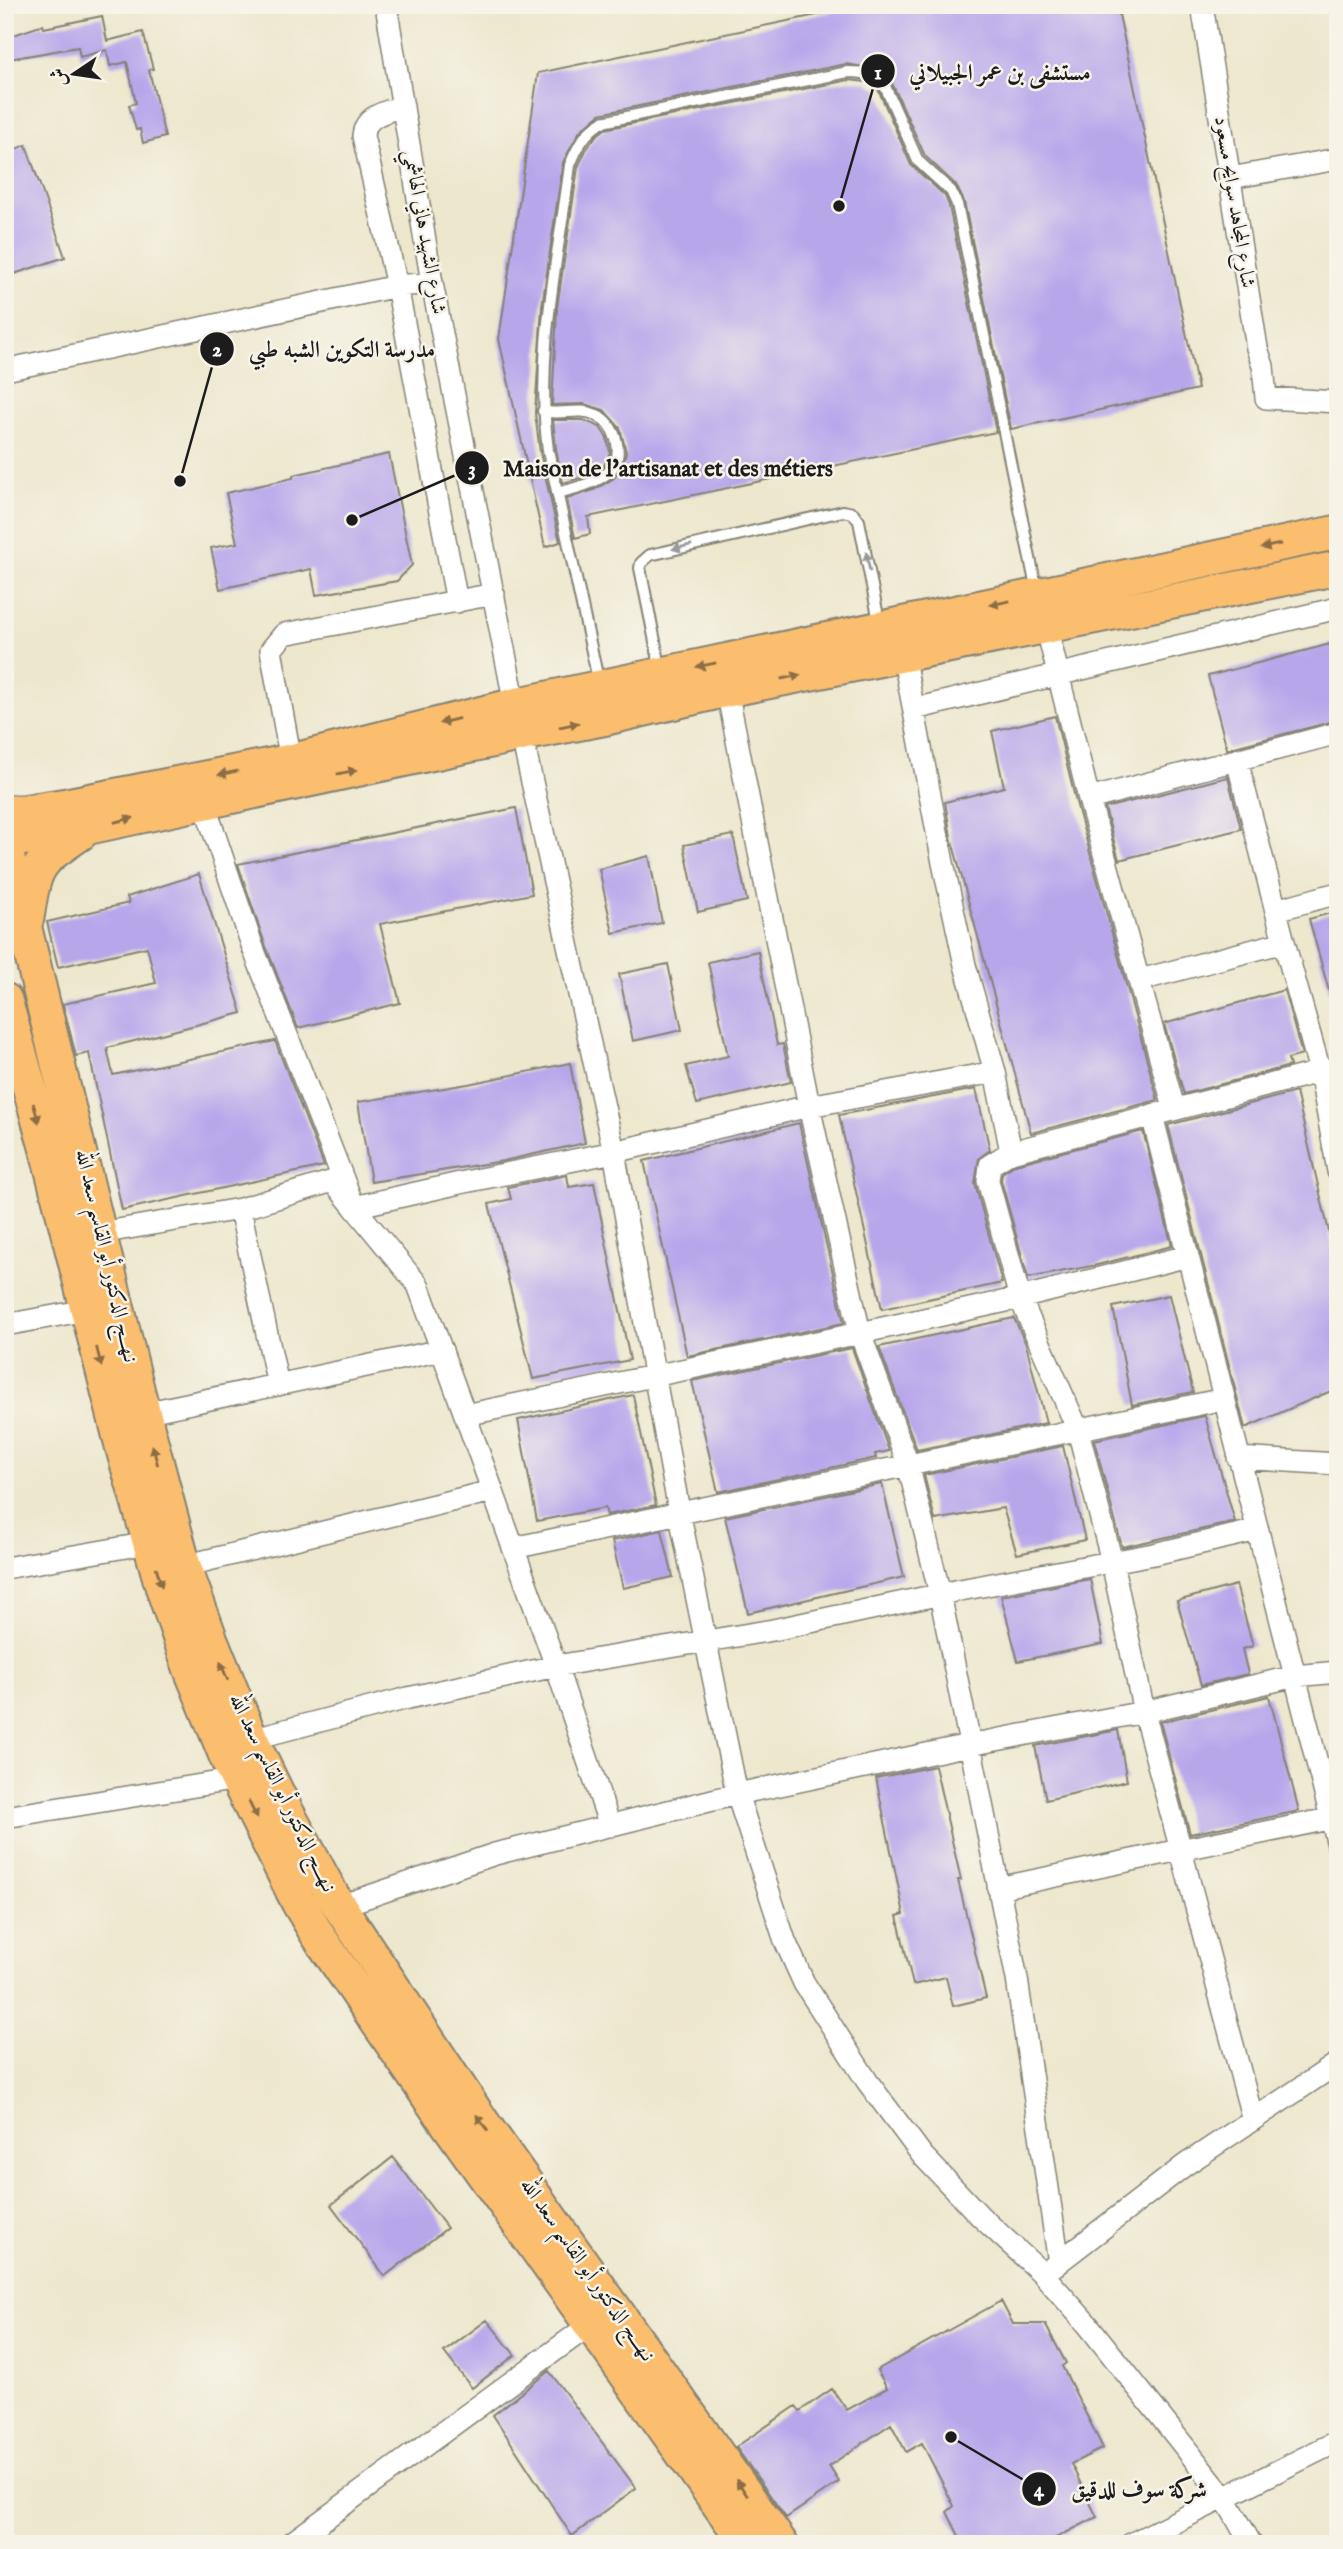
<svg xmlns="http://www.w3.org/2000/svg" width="1343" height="2549" font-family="'IM FELL English',Amiri,serif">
<rect width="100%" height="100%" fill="#f7f3e8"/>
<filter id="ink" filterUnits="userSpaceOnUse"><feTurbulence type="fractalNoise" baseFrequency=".0143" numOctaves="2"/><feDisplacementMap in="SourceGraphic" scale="14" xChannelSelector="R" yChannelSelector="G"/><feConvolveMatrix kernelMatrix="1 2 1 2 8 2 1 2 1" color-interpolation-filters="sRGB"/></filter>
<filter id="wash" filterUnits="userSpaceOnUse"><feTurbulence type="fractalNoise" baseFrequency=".00686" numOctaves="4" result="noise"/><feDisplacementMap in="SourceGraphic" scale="28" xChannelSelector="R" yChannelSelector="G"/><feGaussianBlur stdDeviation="1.57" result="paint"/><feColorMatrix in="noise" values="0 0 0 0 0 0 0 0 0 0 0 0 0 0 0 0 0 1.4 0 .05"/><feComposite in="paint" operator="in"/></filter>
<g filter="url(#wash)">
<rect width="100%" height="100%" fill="#ede7cd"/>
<g id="blocks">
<path fill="#b8a6eb" d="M865 5H1117L1198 389 1011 429 964 201 956 185 925 156 891 81 876 69 846 64 600 114 580 131 563 162 542 306 535 413 540 452 560 542 545 547 499 339 538 73Z
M102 16 107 41 143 32 153 69 149 70 165 137 143 143 140 129 136 130 129 105 136 103 127 62 110 66 107 50 80 57 78 47 9 59 5 38 43 25 44 28Z
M849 80 866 82 878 89 911 165 945 196 949 206 996 432 588 517 590 534 575 538 567 499 594 490 614 478 623 465 626 452 620 428 604 410 584 404 552 405 557 308 578 167 586 150 596 136 605 129Z
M26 145 65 257 5 277V153Z
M553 420H583L600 427 607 438 610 452 604 466 587 476 563 483 556 449Z
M389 454 412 565 397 581 316 595 311 569 220 589 211 548 237 543 226 493 293 478V475Z
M1338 642V720L1227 749 1208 676Z
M1055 716 1076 802 1158 1100 1031 1133 951 837 945 802 1004 787 992 731Z
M1228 777 1241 829 1119 860 1105 808Z
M516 808 532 894 380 924 400 1003 298 1028 265 944 238 864Z
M733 835 747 901 698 912 684 845Z
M649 856 662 923 613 933 599 869Z
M199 874 242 1013 107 1048 113 1075 275 1041 324 1166 122 1210 89 1053 76 1056 63 1004 156 983 147 947 58 967 47 922 129 903 127 897Z
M1338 911V1001L1332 1002 1309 919Z
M758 951 777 1045 783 1044 791 1082 697 1104 686 1066 728 1056 708 962Z
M668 964 682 1030 633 1041 619 974Z
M1284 990 1302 1055 1288 1059 1290 1066 1184 1094 1164 1024Z
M570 1063 585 1143 503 1161 371 1182 358 1102 468 1084Z
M976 1089 990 1150 979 1158 975 1184 1002 1283 882 1309 839 1115Z
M1296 1092 1338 1270V1388L1245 1428 1168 1125Z
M799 1123 844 1323 687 1356 644 1161Z
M1143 1131 1172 1246 1097 1265 1028 1278 1001 1180 1002 1173 1016 1164Z
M567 1175 569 1187 594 1183 630 1360 533 1379 489 1204 511 1199 508 1187Z
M1169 1295 1193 1392 1132 1405 1113 1307Z
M1014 1318 1026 1344 1046 1423 917 1450 879 1347Z
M852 1348 889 1451 875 1454 876 1458 718 1492 692 1381Z
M633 1395 656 1505 607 1515 605 1508 537 1521 518 1420Z
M1205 1416 1235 1522 1122 1547 1094 1440Z
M1063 1446 1085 1540 1017 1554 1003 1508 935 1520 924 1475Z
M882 1484 904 1577 748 1613 725 1517Z
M662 1530 673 1577 623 1588 612 1541Z
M1090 1579 1103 1644 1018 1661 1001 1596Z
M1236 1585 1253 1646 1242 1649 1248 1674 1201 1685 1177 1601Z
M1269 1696 1299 1811 1190 1834 1160 1722Z
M1118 1730 1127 1781 1046 1800 1035 1746Z
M935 1766 961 1880H958L986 1998 953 2006 946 1977 913 1985 897 1916 904 1914 876 1778Z
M393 2157 447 2228 385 2276 331 2205Z
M1001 2301 1013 2324H1045L1066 2363 1062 2366 1103 2448 1071 2464 1097 2517 1044 2544H963L947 2512 954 2506 922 2443 906 2452 891 2424 829 2466 839 2482 786 2518 736 2447 796 2406 800 2411 832 2389 847 2410 887 2388 877 2370Z
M487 2320 515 2355 472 2388 444 2352Z
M549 2371 636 2488 572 2536 493 2415Z"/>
</g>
</g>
<g filter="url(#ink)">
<use href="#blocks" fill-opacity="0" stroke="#848274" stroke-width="2"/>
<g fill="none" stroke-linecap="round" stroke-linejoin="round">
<g stroke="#848274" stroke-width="14">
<path id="lane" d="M543 411C560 416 580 407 596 415 606 419 613 429 616 439 627 478 584 486 557 493
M661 671 640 568 641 563 650 555 843 511 853 513 859 521 880 626
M599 684 548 450C535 355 558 259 570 165 578 146 584 133 602 122L848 72C864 72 873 74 884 84L918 161 951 191 957 204 1037 592"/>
</g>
<g stroke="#848274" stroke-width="24">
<path id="street" d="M1202 5 1257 348 1263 366 1266 398 1338 402
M403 106C386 112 365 115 363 136L397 286 457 602
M1230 178 1338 159
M5 370 397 286 432 283
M1046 625 1089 799 1174 1108
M903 654 943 863 965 965 995 1072 1011 1152 1338 1067
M727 690 809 1106 860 1333 908 1464 940 1594 1017 1979 1059 2263
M914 709 1338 608
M1237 760 1284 942 1320 1071 1338 1171
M291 761 271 650 284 634 494 594
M1089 799 1338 733
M204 803 253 948 354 1207 418 1285 556 1666 610 1826
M1276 910 1338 893
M1140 980 1284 942
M1152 1115 1338 1845
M1011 1152 990 1165 988 1181 1020 1298 1078 1430 1112 1562 1144 1712 1253 2120
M240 1209 278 1385
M100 1233 240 1209 333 1181 354 1207 460 1183 614 1152 809 1106 995 1072
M5 1325 87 1310
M144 1413 442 1350
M465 1415 860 1333 1020 1298 1188 1256
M1238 1458 1338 1464
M513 1548 1224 1399
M184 1566 492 1491
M5 1568 149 1543
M251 1739 408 1698 556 1666 773 1630 960 1590 1154 1554 1258 1530
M5 1817 238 1779
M998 1888 1338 1817
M340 1906 495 1854 737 1794 679 1511 614 1152 515 705 432 283 386 5
M1050 2269 1185 2165 1338 2063
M290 2544 591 2324
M1131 2544 1338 2441
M1251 2544 1225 2498 1088 2325 1043 2274 980 2216 922 2155 867 2081 804 1983 785 1941 737 1794 969 1745 1144 1712 1295 1676 1338 1672"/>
</g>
<g stroke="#848274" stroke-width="37">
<path id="primary" d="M5 812H22L67 805 291 761 515 705 1338 532
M9 841 90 827 523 734 607 718 727 690 1338 568
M6 851 138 1392 184 1566 211 1640 251 1739 282 1803 332 1895 481 2120 781 2544
M27 918C35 865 36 863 81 833
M5 1000 46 1147 122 1446 162 1586 190 1668 228 1761 298 1902 317 1934 432 2102 747 2544"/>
</g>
<use href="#lane" stroke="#fff" stroke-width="10"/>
<use href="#street" stroke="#fff" stroke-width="21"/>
<use href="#primary" stroke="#fbbe6e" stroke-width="33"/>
</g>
<defs><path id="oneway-solid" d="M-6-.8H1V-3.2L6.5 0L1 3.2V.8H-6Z" transform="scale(1.75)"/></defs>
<g fill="#8c6d45">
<use href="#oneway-solid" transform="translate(1271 546) rotate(168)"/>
<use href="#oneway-solid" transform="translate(1000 603) rotate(168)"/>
<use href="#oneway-solid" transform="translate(706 665) rotate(168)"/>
<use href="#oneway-solid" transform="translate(791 677) rotate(-12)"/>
<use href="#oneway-solid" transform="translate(449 721) rotate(166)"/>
<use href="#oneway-solid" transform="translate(569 725) rotate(-11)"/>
<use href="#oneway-solid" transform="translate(347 772) rotate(-12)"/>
<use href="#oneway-solid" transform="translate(228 773) rotate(169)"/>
<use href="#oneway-solid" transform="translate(124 820) rotate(-13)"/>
<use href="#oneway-solid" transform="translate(36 1113) rotate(74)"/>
<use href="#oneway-solid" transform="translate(99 1357) rotate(76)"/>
<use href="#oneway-solid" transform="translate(155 1455) rotate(-105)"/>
<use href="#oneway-solid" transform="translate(159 1577) rotate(74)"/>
<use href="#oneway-solid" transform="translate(224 1671) rotate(-112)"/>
<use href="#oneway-solid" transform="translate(253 1810) rotate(64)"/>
<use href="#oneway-solid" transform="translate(482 2123) rotate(-125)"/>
<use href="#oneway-solid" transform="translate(742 2488) rotate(-124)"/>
</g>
<g fill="#999">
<use href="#oneway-solid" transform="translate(682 547) rotate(167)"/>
<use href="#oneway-solid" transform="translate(868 562) rotate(-101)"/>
</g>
</g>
<g text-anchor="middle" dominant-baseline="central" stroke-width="5" stroke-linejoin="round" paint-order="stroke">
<g font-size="21" fill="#1c1c1c" stroke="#f7f3e8">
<text transform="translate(1234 202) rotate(81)">شارع المجاهد سوايح مسعود</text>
<text transform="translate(424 232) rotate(80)">شارع الشهيد هاني الهاشمي</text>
<text transform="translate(106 1256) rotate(77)">نـهـــج الدكتور أبو القاسم سعد الله</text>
<text transform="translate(282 1793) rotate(64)">نـهـــج الدكتور أبو القاسم سعد الله</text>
<text transform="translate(587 2270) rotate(55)">نـهـــج الدكتور أبو القاسم سعد الله</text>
</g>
</g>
<path fill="none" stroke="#1c1c1c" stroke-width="2.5" d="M839 206L878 71M180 481L217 349M352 520L472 468M951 2437L1039 2489"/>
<g fill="#1c1c1c" stroke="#f7f3e8" stroke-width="2.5">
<circle cx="839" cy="206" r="7"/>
<circle cx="180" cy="481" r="7"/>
<circle cx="352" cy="520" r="7"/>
<circle cx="951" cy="2437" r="7"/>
<circle cx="878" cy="71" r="18"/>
<circle cx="217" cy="349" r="18"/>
<circle cx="472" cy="468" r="18"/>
<circle cx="1039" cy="2489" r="18"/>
</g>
<g font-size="21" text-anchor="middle" font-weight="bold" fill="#fff">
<text x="878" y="79">1</text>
<text x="217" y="356">2</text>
<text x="472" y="475">3</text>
<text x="1039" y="2496">4</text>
</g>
<g font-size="23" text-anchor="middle" font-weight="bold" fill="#1c1c1c" stroke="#f7f3e8" stroke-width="5" stroke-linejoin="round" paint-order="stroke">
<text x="1000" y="80">مستشفى بن عمر الجبيلاني</text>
<text x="342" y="357">مدرسة التكوين الشبه طبي</text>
<text x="668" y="476">Maison de l'artisanat et des métiers</text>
<text x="1139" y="2497">شركة سوف للدقيق</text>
</g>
<rect width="1343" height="2549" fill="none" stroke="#f7f3e8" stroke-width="28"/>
<g transform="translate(74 74) rotate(257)" stroke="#f7f3e8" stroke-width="5" paint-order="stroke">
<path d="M0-5L12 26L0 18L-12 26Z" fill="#1c1c1c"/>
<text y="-10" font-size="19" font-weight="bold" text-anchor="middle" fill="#1c1c1c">ش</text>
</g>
</svg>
